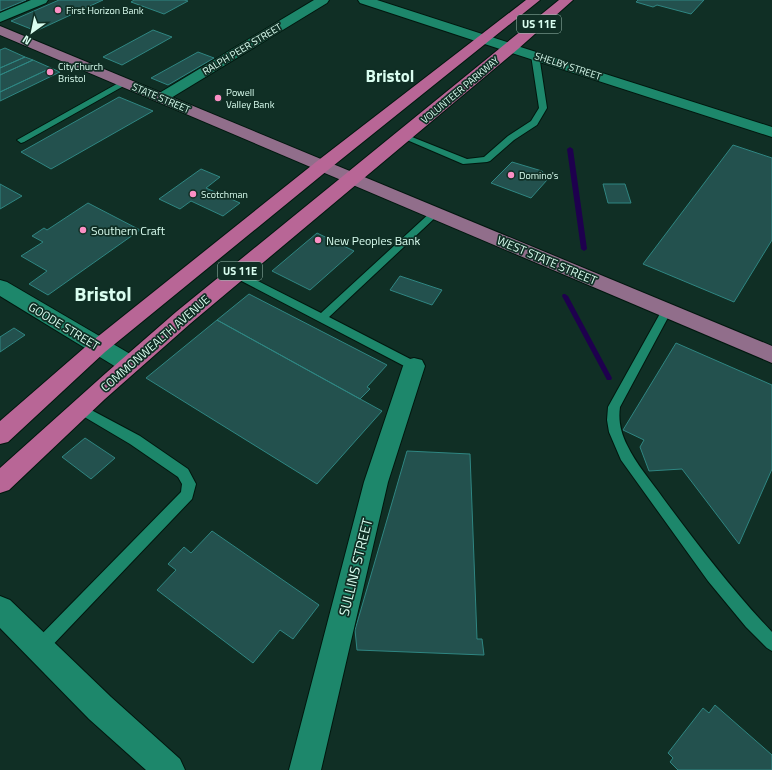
<svg xmlns="http://www.w3.org/2000/svg" width="772" height="770" font-family="'Titillium Web',sans-serif">
<rect width="100%" height="100%" fill="#102f25"/>
<g fill="none" stroke-linecap="round" stroke-linejoin="round">
<path fill="#1e004e" fill-rule="evenodd" d="M570 147 573 149 587 249 584 251 581 249 567 149Z
M563 294H565L568 296 612 378 611 380H607L562 296Z"/>
</g>
<path fill="#23514e" stroke="#2f8682" d="M0 0H26L0 11Z
M59 0H103L36 31 11 21Z
M134 0H184L188 1 164 14 131 2Z
M638 0H704L691 14 657 5 653 7 636 2Z
M153 30 172 37 122 65 103 57Z
M5 48 25 57 0 68V50Z
M198 52 214 58 168 85 151 78Z
M25 57 33 60 0 75V68Z
M33 60 51 68 0 92V75Z
M51 68 60 72 0 101V92Z
M119 97 153 111 51 169 21 152Z
M733 145 772 158V240L734 302 643 264Z
M512 162 542 171 547 180 531 198 491 183Z
M201 169 220 177 206 188 240 203 223 216 191 201 180 209 159 199Z
M0 184 22 196 0 209Z
M603 184H625L631 203H608Z
M88 203 140 230 48 295 29 284 47 271 21 256 43 242 32 236 44 228 47 230Z
M317 233 354 251 310 290 272 271Z
M400 276 442 290 432 305 390 290Z
M249 294 387 365 367 387 370 389 360 399 217 320Z
M217 320 382 411 317 484 146 378Z
M14 328 25 335 0 352V337Z
M676 343 772 385V469L739 544 682 469 649 471 640 447 644 440 623 430Z
M85 438 115 458 91 479 62 457Z
M407 451 470 454 477 639H482L484 655 357 650 355 630Z
M212 531 319 605 293 639 280 630 253 663 157 590 176 570 168 564 184 547 191 553Z
M715 705 772 755V770H678L670 762 673 758 668 753 703 708 709 713Z"/>
<g fill="none" stroke-linecap="round" stroke-linejoin="round">
<g stroke="#00170e" stroke-width="2">
<path id="service" d="M532 53H538L539 55 547 108 537 125 514 140 490 161 487 162 463 164 400 137 404 134 407 135 467 159 484 157 508 136 531 121 539 108 531 55Z
M122 81H128L129 83 24 142 21 143 17 140Z
M435 210 438 211 440 213 438 215 329 317 418 363 420 366 418 369 414 370 410 369 232 276 231 274 232 272H240L321 313 432 211Z
M667 306 671 307 672 310 620 407C618 421 621 433 627 445 636 464 651 481 663 498 697 544 732 590 772 632V651L767 648 746 627 708 581 621 460 609 432 607 420 608 407 662 310 663 307Z
M80 404 140 436 188 469 196 484 192 499 45 653 39 656 33 653 31 648 33 643 181 492 182 484 178 477 130 444 76 412 74 409 76 406Z"/>
</g>
<g stroke="#00170e" stroke-width="2">
<path id="minor" d="M314 0H329L327 3 166 101 161 102 156 101 154 98 156 95Z
M511 44 772 127V137L506 51 504 48 506 45Z
M414 358 422 360 425 366 388 482 321 770H289L364 482 403 366 406 360Z
M0 596 10 600 111 697 180 759 185 770H146L89 719 0 628Z"/>
</g>
<g stroke="#00170e" stroke-width="2">
<path id="tertiary" d="M31 0H48L46 3 0 22V13Z
M358 0H377L516 45 518 48 516 51H506L360 3Z"/>
</g>
<g stroke="#00170e" stroke-width="2">
<path id="secondary" d="M0 280 7 282 137 358 140 364 137 370 129 372 121 370 0 296Z"/>
</g>
<g stroke="#00170e" stroke-width="2">
<path id="primary" d="M0 26 772 346V363L0 35Z"/>
</g>
<g stroke="#00170e" stroke-width="2">
<path id="trunk" d="M526 0H540L328 170 105 352 8 442 0 444V421L91 342 316 162Z
M559 0H573L518 49 191 323 105 399 9 490 0 493V468L106 373 176 312Z"/>
</g>
<use href="#service" fill="#1d876b" fill-rule="evenodd"/>
<use href="#minor" fill="#1d876b" fill-rule="evenodd"/>
<use href="#tertiary" fill="#1d876b" fill-rule="evenodd"/>
<use href="#secondary" fill="#1d876b" fill-rule="evenodd"/>
<use href="#primary" fill="#916e8b" fill-rule="evenodd"/>
<use href="#trunk" fill="#b86696" fill-rule="evenodd"/>
</g>
<g fill="#fb8fc4" stroke="#102f25" stroke-width="1.5">
<circle cx="58" cy="10" r="4"/>
<circle cx="50" cy="72" r="4"/>
<circle cx="218" cy="98" r="4"/>
<circle cx="511" cy="175" r="4"/>
<circle cx="193" cy="194" r="4"/>
<circle cx="83" cy="230" r="4"/>
<circle cx="318" cy="240" r="4"/>
</g>
<g text-anchor="middle" dominant-baseline="central" stroke-width="3.5" stroke-linejoin="round" paint-order="stroke">
<g font-size="10" fill="#dafef0" stroke="#102f25" text-anchor="start">
<text x="66" y="10">First Horizon Bank</text>
<text x="58" y="66">CityChurch<tspan x="58" dy="12">Bristol</tspan></text>
<text x="226" y="92">Powell<tspan x="226" dy="12">Valley Bank</tspan></text>
<text x="519" y="175">Domino's</text>
<text x="201" y="194">Scotchman</text>
</g>
<g font-size="10" fill="#dafef0" stroke="#102f25">
<text transform="translate(242 49) rotate(-31)">RALPH PEER STREET</text>
<text transform="translate(568 66) rotate(18)">SHELBY STREET</text>
<text transform="translate(460 90) rotate(-40)">VOLUNTEER PARKWAY</text>
<text transform="translate(161 98) rotate(23)">STATE STREET</text>
</g>
<g fill="#102f25" stroke="#9dc0b3" stroke-width="1">
<rect x="517" y="15" width="44" height="18" rx="3"/>
<rect x="218" y="262" width="44" height="18" rx="3"/>
</g>
<g font-size="11" font-weight="bold" fill="#dafef0">
<text x="539" y="24">US 11E</text>
<text x="240" y="271">US 11E</text>
</g>
<g font-size="12" fill="#dafef0" stroke="#102f25" text-anchor="start">
<text x="91" y="230">Southern Craft</text>
<text x="326" y="240">New Peoples Bank</text>
</g>
<g font-size="12" fill="#dafef0" stroke="#102f25">
<text transform="translate(547 260) rotate(23)">WEST STATE STREET</text>
<text transform="translate(64 326) rotate(31)">GOODE STREET</text>
<text transform="translate(155 343) rotate(-41)">COMMONWEALTH AVENUE</text>
</g>
<g font-size="14" fill="#dafef0" stroke="#102f25">
<text transform="translate(355 567) rotate(-76)">SULLINS STREET</text>
</g>
<g font-size="17" font-weight="bold" fill="#dafef0" stroke="#102f25">
<text x="390" y="76">Bristol</text>
</g>
<g font-size="20" font-weight="bold" fill="#dafef0" stroke="#102f25">
<text x="103" y="293">Bristol</text>
</g>
</g>
<g transform="translate(32 32) rotate(213)" stroke="#102f25" stroke-width="3" paint-order="stroke">
<path d="M0-3L7 15L0 10L-7 15Z" fill="#dafef0"/>
<text y="-6" font-size="11" font-weight="bold" text-anchor="middle" fill="#dafef0">N</text>
</g>
</svg>
